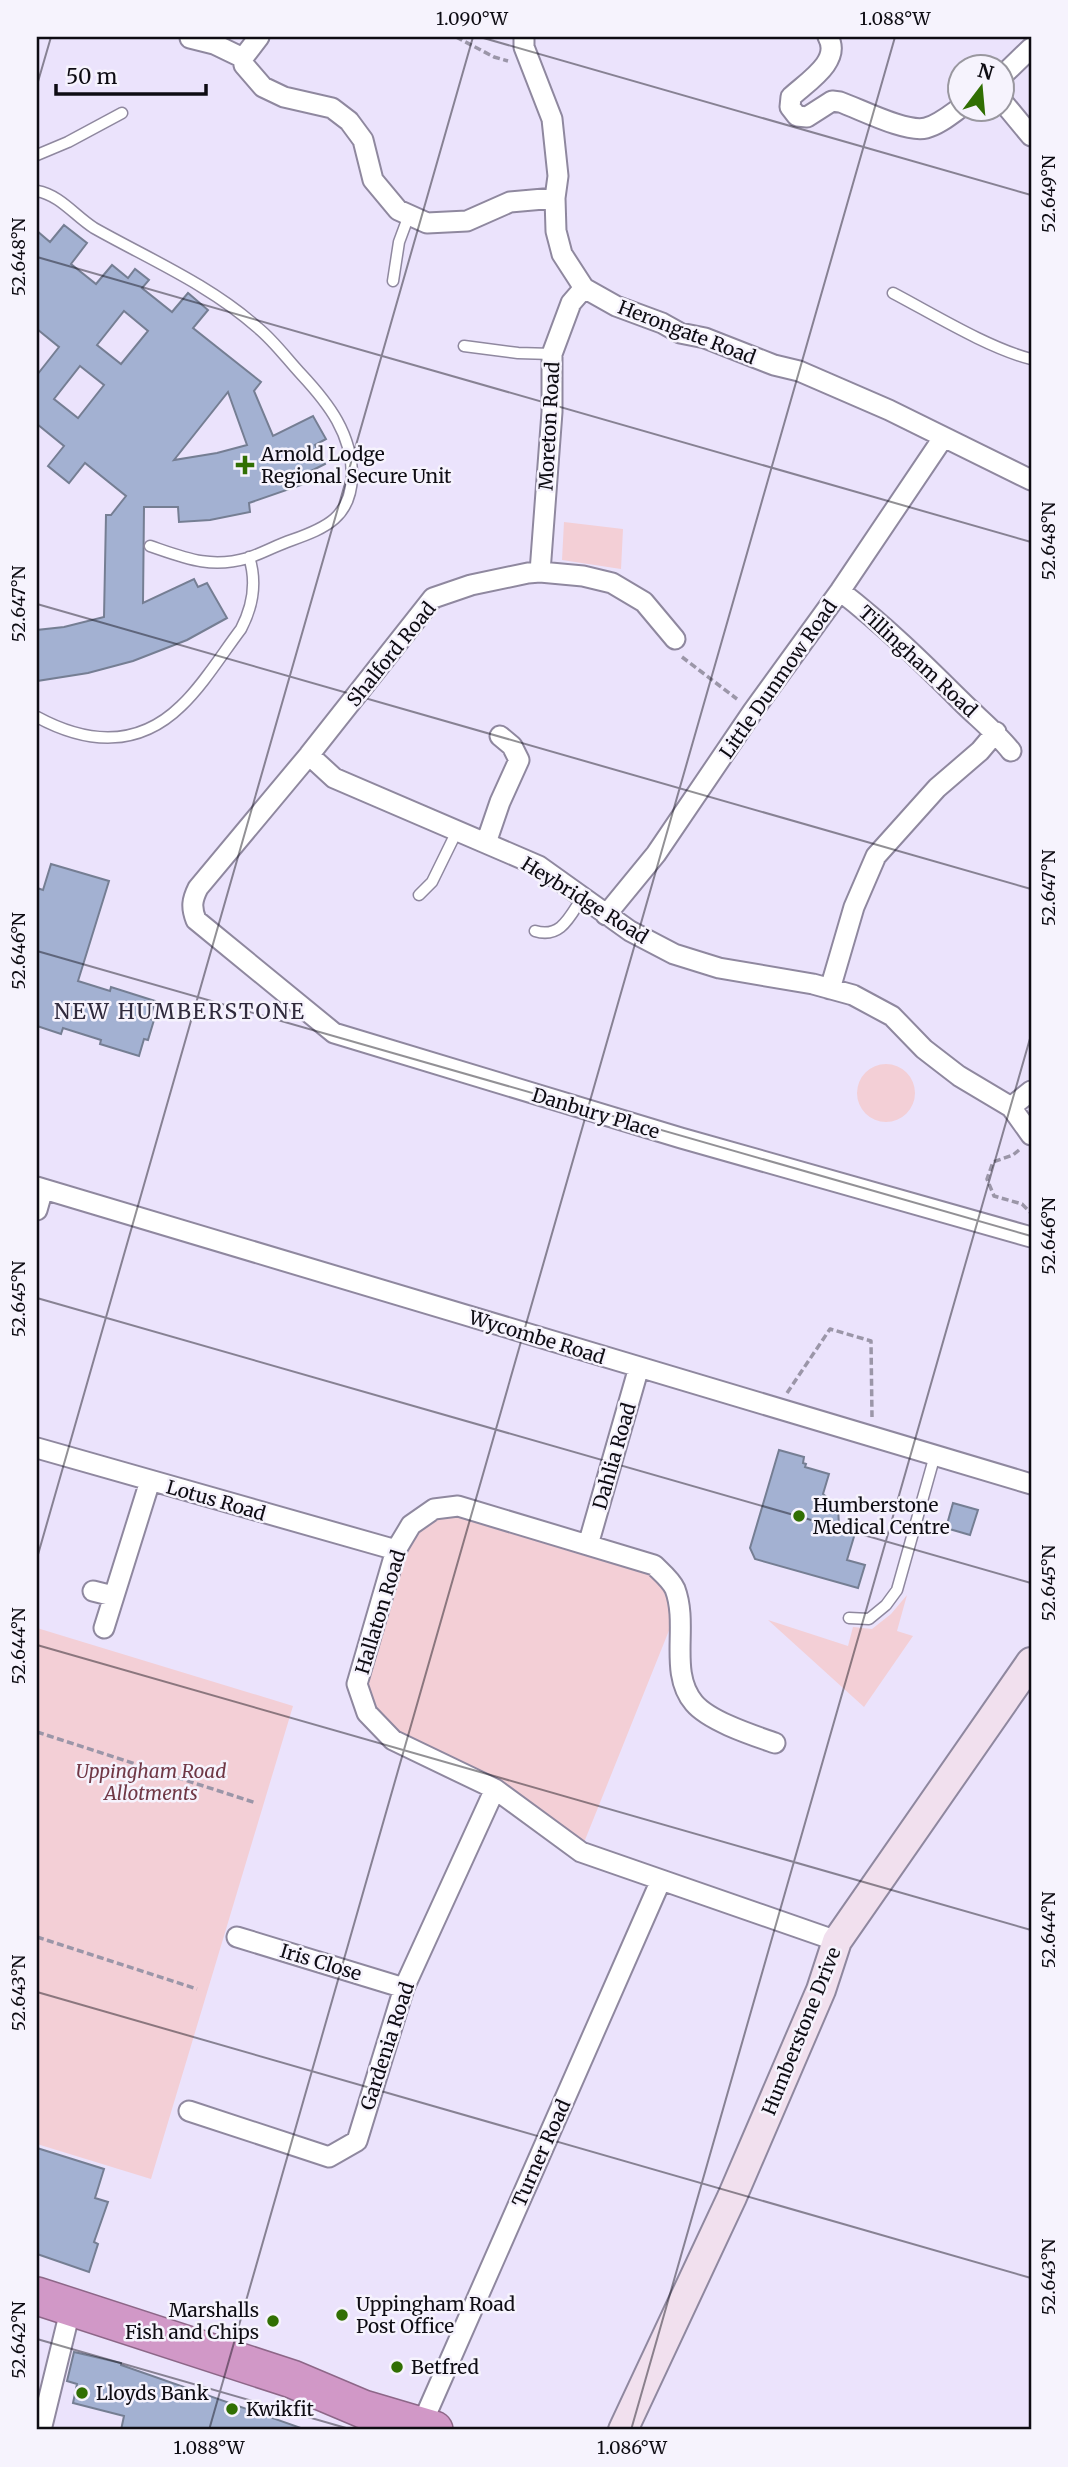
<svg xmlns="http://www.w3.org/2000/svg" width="1068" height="2467" font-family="Merriweather,serif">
<rect width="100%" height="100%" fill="#ebe3fc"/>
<path fill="#f3cfd6" d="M564 522 623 529 621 569 562 560Z
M857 1093a29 29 0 1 1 58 0a29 29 0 1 1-58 0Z
M458 1512 650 1570 667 1589 674 1618 583 1845 397 1735 371 1709 364 1684 402 1553 416 1529 436 1514Z
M907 1595 897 1631 913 1636 864 1707 768 1620 848 1646 853 1627 872 1629 891 1614Z
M37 1628 293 1706 151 2179 37 2144Z"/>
<path fill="#a3b1d2" stroke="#757e93" stroke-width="2" fill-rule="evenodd" d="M64 225 87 243 71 264 96 284 112 265 128 278 135 269 149 280 142 288 172 312 188 293 208 310 193 328 261 382 254 391 273 436 313 416 326 439 315 445 325 464 297 478 301 485 249 503 250 512 210 520 179 522 178 507H144L143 603 194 579 198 587 207 583 227 618 187 640 133 661 88 673 37 681V630L64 627 104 617 106 515H111L126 496 85 463 69 483 48 466 64 446 37 424V375L59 347 37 329V231L50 242ZM124 311 148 331 121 364 97 345ZM80 366 104 385 78 418 54 399ZM228 392 247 445 217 453 174 460Z
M51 864 109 881 78 981 110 991 111 987 155 1001 150 1019 154 1020 148 1040 144 1039 139 1056 100 1044 101 1040 63 1028 61 1034 37 1026V888L43 890Z
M779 1450 804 1457 803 1463 806 1464 805 1467 829 1474 823 1494 838 1507 839 1526 856 1530 847 1560 865 1565 858 1588 755 1559 750 1548Z
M953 1503 978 1510 970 1535 946 1528Z
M37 2148 104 2169 95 2198 108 2202 94 2242 98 2244 89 2272 37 2254Z
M74 2352 121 2363V2365L301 2428 300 2430H121L124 2416 73 2403 77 2384 67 2381Z"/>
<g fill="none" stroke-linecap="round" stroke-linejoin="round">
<g stroke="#8f889f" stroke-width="13">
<path id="lane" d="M37 155 68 142 122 113
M37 191C60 195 75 216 94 228 149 259 210 285 258 328 274 341 287 359 301 374 329 404 352 434 352 476 351 517 326 528 292 540 277 545 263 553 248 558 210 569 185 558 150 546
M393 281 399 242 409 215
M893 293C933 314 988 348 1031 359
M464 346 518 353 552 354
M37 717C87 744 138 748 181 706 204 684 222 654 241 629 253 606 257 582 249 557
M419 895 432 882 457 831
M535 931C561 939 570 916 582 898
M849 1618 869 1619 886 1605 897 1590 935 1455"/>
</g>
<g stroke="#8f889f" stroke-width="23">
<path id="street" d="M524 37V47L552 119 558 176 555 198 556 231 562 254 584 288 616 306 662 323 680 333 705 338 774 365 799 371 889 410 1031 480
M828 37C842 61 807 82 791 97L790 107 797 116 807 117 832 101 840 102C860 109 906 133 926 128 938 125 949 116 960 108
M190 38 214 44 243 58 244 65 263 87 284 97 332 108 349 121 363 140 373 180 398 210 427 223 467 221 510 202 555 198
M243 58 259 37
M1002 76 1031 48
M1002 101 1031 136
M540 572 552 412V354L571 303 584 288
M840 591C884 625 922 662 961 701 978 718 996 732 1011 751
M675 639 644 602 612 583 583 576 540 572 528 573 471 585 433 598 309 755 198 888C192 900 191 907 196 920L334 1033 681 1138 1031 1237
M309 755 334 778 539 866 630 931 674 954 719 968 813 984 853 995 892 1016 924 1049 959 1076 1011 1107 1031 1135
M486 843 500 802 519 760 512 746 500 736
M606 915 656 854 753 711 840 591 943 438
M830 989 854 907 876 856 937 788 980 751 996 732
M1011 1107 1031 1091
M37 1187 1031 1484
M37 1210 43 1189
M37 1448 396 1550
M588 1545 639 1367
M93 1591 113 1596
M104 1628 150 1481
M775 1743C752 1735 709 1721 694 1703 668 1672 689 1626 675 1589 671 1580 661 1572 654 1565L458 1506 434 1509 411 1525 396 1550 357 1684 367 1713 393 1740 495 1789 581 1852 837 1941
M237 1937 404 1988
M189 2111 329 2157 357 2141 404 1988 495 1789
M421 2426 661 1880
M41 2430 71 2307"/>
</g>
<g stroke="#8f889f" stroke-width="32">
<path id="secondary" d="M623 2430 732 2197 821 1990 837 1941 1031 1662"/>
</g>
<g stroke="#8d6788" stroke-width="40">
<path id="highway" d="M37 2296 292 2379 363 2409 434 2430"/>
</g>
<path stroke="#9b96a8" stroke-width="3.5" stroke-dasharray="7 3.5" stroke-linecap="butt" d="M456 37 494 57 508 61
M682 657 737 699
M1019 1150 1013 1155 993 1162 987 1179 994 1196 1022 1204 1031 1213
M787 1393 830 1329 871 1341 872 1417
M37 1732 256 1803
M37 1937 197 1989"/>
<use href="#lane" stroke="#fff" stroke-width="10"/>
<use href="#street" stroke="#fff" stroke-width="19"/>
<use href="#secondary" stroke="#f1e0ee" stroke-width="28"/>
<use href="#highway" stroke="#d198c7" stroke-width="37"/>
</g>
<path fill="none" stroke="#0e0c13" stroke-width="2" stroke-opacity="0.45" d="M480 37 1031 195M37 85 51 37M37 257 1031 542M37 604 1031 889M37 951 1031 1236M37 1298 1031 1583M37 1558 473 37M37 1645 1031 1930M37 1992 1031 2278M37 2339 353 2430M209 2430 895 37M631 2430 1031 1035"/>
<g fill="#316f03" stroke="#f6f3fd" stroke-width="2.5">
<path d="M241.5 454.5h7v7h7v7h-7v7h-7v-7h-7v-7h7z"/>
<circle cx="799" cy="1516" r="7"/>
<circle cx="342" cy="2315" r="7"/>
<circle cx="273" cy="2321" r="7"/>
<circle cx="397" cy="2367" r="7"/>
<circle cx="82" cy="2393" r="7"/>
<circle cx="232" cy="2409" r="7"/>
</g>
<g text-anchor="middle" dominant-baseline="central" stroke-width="5" stroke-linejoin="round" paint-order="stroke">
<g font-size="19" fill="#0e0c13" stroke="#f6f3fd">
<text transform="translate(687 332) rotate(21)">Herongate Road</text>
<text transform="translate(549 426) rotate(-87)">Moreton Road</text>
<text transform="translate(391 654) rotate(-51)">Shalford Road</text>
<text transform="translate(918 661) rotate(43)">Tillingham Road</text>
<text transform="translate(778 679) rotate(-55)">Little Dunmow Road</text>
<text transform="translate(585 900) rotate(32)">Heybridge Road</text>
<text transform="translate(596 1113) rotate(17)">Danbury Place</text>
<text transform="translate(537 1337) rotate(17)">Wycombe Road</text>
<text transform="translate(614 1456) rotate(-74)">Dahlia Road</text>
<text transform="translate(216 1500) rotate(16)">Lotus Road</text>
<text transform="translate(380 1612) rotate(-73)">Hallaton Road</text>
<text transform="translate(321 1962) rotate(17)">Iris Close</text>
<text transform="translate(801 2031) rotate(-68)">Humberstone Drive</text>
<text transform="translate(387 2046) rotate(-72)">Gardenia Road</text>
<text transform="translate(541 2153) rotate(-66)">Turner Road</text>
</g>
<g font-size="19" fill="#0e0c13" stroke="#f6f3fd" text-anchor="start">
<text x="261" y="454">Arnold Lodge<tspan x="261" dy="22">Regional Secure Unit</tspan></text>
<text x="813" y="1505">Humberstone<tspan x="813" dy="22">Medical Centre</tspan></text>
<text x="356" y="2304">Uppingham Road<tspan x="356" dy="22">Post Office</tspan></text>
<text x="259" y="2310" text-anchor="end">Marshalls<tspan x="259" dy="22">Fish and Chips</tspan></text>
<text x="411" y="2367">Betfred</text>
<text x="96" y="2393">Lloyds Bank</text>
<text x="246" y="2409">Kwikfit</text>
</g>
<g font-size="19" font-style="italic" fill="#703846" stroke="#f6f3fd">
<text x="151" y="1771">Uppingham Road<tspan x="151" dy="22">Allotments</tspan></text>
</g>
<g font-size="21" letter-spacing="2" fill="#302a3c" stroke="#f6f3fd">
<text x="180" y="1011">NEW HUMBERSTONE</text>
</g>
</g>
<rect width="1068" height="2467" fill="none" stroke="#f6f3fd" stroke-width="77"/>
<g transform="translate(981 88) rotate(16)"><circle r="33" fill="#f6f3fd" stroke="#99979f" stroke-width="2"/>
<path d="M0-5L12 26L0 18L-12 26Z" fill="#316f03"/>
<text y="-10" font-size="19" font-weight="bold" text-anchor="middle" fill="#0e0c13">N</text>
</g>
<path d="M56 84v10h150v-10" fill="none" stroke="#0e0c13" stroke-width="3.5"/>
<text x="66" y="84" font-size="21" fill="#0e0c13" stroke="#f6f3fd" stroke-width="5" paint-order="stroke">50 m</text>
<rect x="38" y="38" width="992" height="2390" fill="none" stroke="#0e0c13" stroke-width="2.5"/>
<g font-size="18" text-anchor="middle" fill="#0e0c13">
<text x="472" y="25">1.090°W</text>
<text x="895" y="25">1.088°W</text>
<text transform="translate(1049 194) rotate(-90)" y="6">52.649°N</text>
<text transform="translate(19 257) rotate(-90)" y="6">52.648°N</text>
<text transform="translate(1049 541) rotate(-90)" y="6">52.648°N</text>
<text transform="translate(19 604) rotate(-90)" y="6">52.647°N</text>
<text transform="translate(1049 888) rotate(-90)" y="6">52.647°N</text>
<text transform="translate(19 951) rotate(-90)" y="6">52.646°N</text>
<text transform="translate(1049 1236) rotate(-90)" y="6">52.646°N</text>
<text transform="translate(19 1299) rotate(-90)" y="6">52.645°N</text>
<text transform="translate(1049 1583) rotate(-90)" y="6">52.645°N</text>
<text transform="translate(19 1646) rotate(-90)" y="6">52.644°N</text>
<text transform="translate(1049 1930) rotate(-90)" y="6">52.644°N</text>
<text transform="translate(19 1993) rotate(-90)" y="6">52.643°N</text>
<text transform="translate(1049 2277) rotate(-90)" y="6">52.643°N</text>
<text transform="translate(19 2340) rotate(-90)" y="6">52.642°N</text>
<text x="209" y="2454">1.088°W</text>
<text x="632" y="2454">1.086°W</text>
</g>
</svg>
